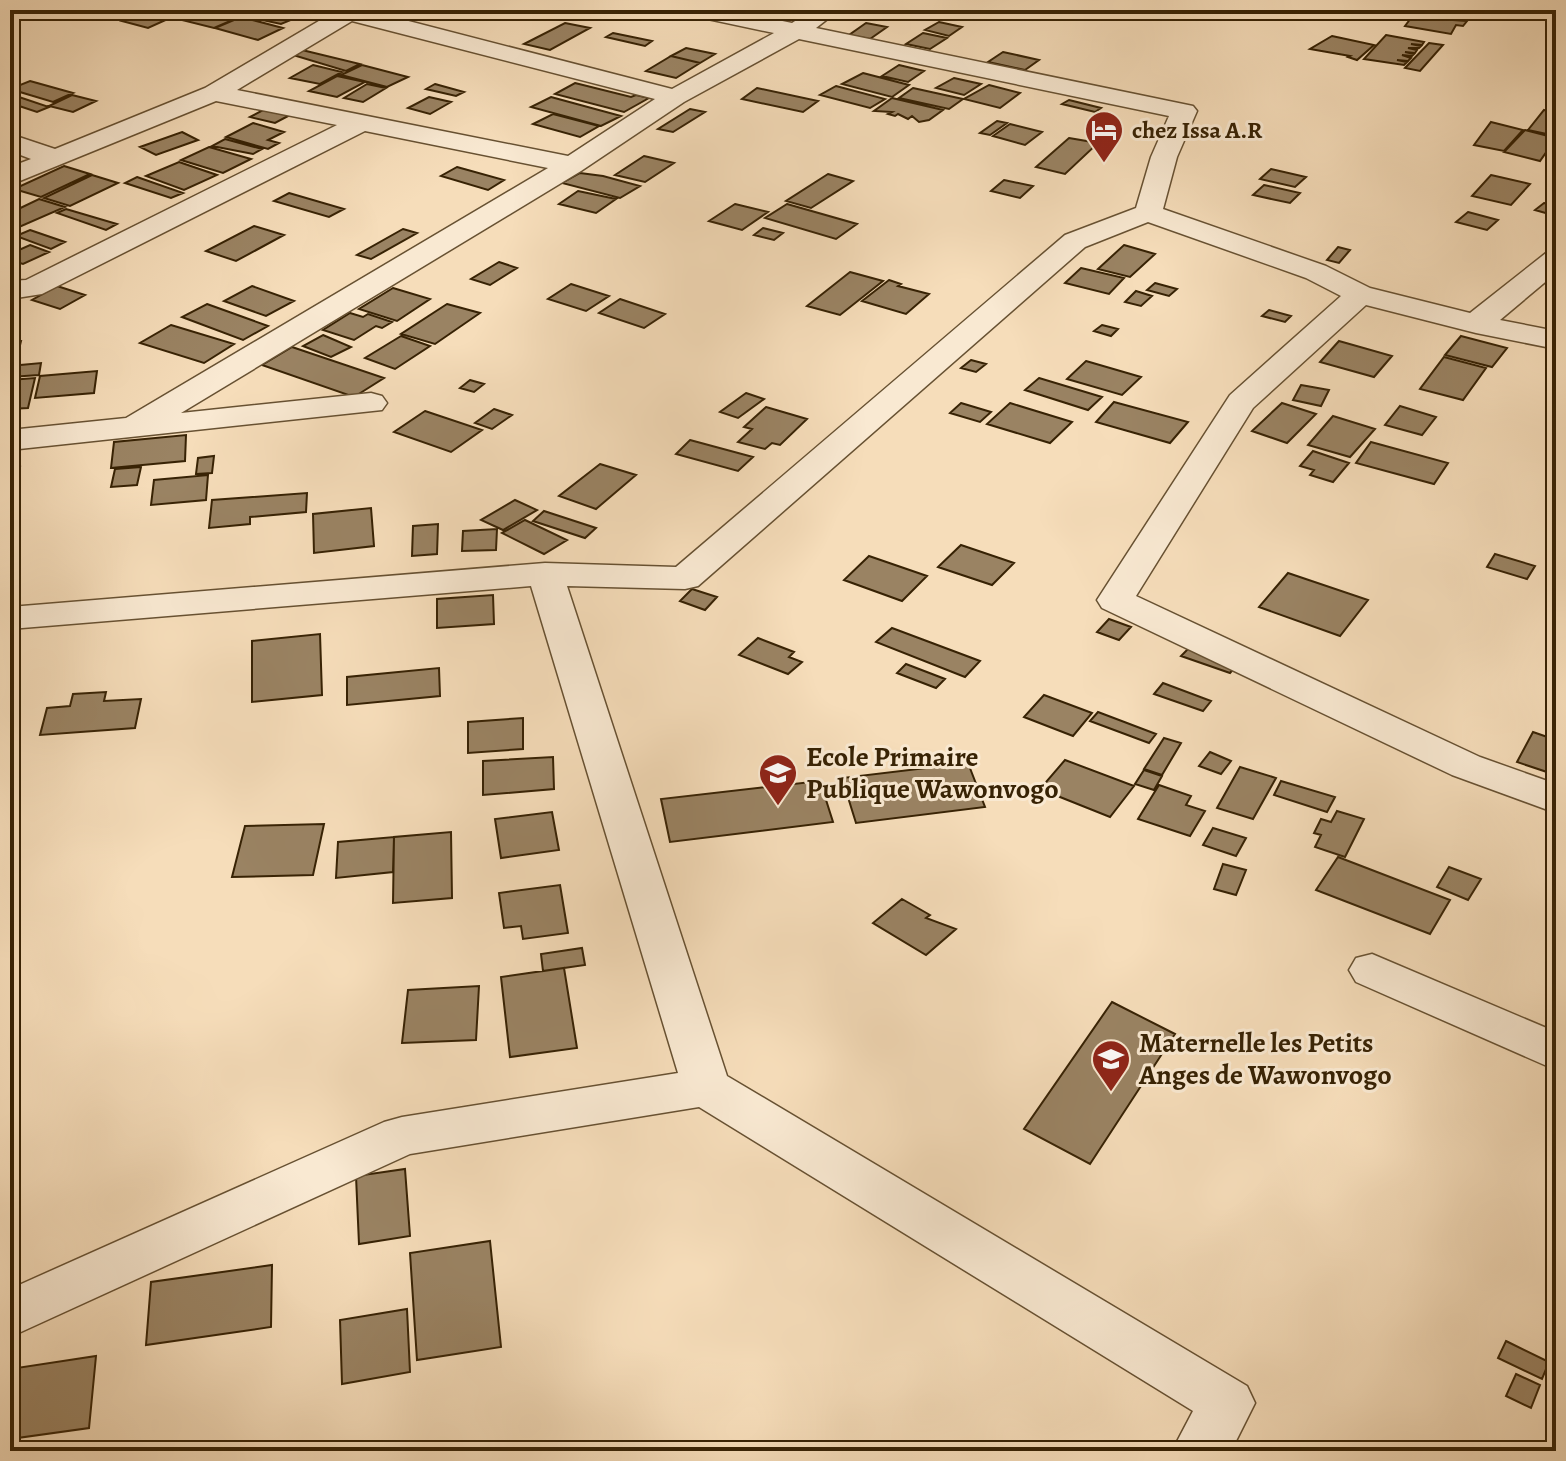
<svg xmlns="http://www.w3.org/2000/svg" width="1566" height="1461" font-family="Alegreya,serif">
<rect width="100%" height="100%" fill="#f6ddba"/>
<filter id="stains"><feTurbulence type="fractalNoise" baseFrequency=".0025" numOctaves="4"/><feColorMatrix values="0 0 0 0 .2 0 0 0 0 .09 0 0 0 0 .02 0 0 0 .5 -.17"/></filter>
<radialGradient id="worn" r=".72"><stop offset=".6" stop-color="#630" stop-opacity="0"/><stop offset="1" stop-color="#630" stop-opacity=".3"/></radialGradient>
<path fill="#9a8363" stroke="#372204" stroke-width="2" d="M192 10H201L235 19 214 28 174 18Z
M269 10H270L298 17 281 24 253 18Z
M144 12 170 18 148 28 122 21Z
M1414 14 1453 20 1467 21 1463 26 1456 25 1451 34 1405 26Z
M241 17 283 28 258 40 215 28Z
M939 22 962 27 949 36 925 30Z
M565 23 590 28 550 50 524 44Z
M866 23 887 27 870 39 849 35Z
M613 33 652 41 645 46 606 37Z
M923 33 947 38 930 49 906 44Z
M1386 35 1424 42 1422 45 1411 44 1421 46 1419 48H1408L1417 50 1415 53 1405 52 1414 54 1412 56 1402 55 1411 58 1408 61 1397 60 1407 62 1404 65 1364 59Z
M1332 36 1374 45 1357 60 1348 57 1350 56 1310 49Z
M1429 43 1443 45 1420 71 1405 68Z
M686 48 715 54 700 63 671 56Z
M302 50 360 64 346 71 293 55Z
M1003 52 1039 60 1025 70 988 62Z
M671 56 700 63 676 78 646 71Z
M313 65 342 72 320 84 290 78Z
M362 65 408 77 387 87 341 75Z
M899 65 924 71 908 82 882 76Z
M863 73 909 85 892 97 842 84Z
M337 76 365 82 337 97 309 91Z
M954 78 981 84 964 95 936 88Z
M30 81 73 93 53 102 10 89Z
M575 83 631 97 636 95 649 98 624 112 555 94Z
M367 84 386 88 363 102 344 98Z
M435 84 464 92 456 96 426 89Z
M989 85 1020 93 1000 108 964 99Z
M836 86 885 99 870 108 820 95Z
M757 88 818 101 803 112 742 99Z
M913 88 963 99 949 109 899 98Z
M10 94 49 107 37 112 10 103Z
M72 95 96 101 73 112 49 106Z
M429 97 451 102 430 114 408 108Z
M551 97 621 116 601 126 531 107Z
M892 98 943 110 929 120 919 122 912 116 908 119 898 114 895 116 888 114 892 112 874 111Z
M1069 100 1101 108 1095 112 1062 104Z
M265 109 290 115 275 123 250 117Z
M690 109 705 112 673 132 658 129Z
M1544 110 1556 113V136L1528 130Z
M553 114 599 126 580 137 533 124Z
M997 121 1007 123 990 135 980 133Z
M1491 122 1523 130 1504 151 1474 145Z
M253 123 284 132 268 140 279 143 268 149 226 137Z
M1010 124 1042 132 1025 145 993 136Z
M1525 130 1556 138 1540 161 1504 152Z
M182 132 198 140 156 155 140 147Z
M1069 138 1098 143 1065 174 1036 167Z
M225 139 262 149 253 154 212 146Z
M209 147 251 159 223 173 181 160Z
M644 156 674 163 645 182 615 175Z
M179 162 217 175 184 190 146 176Z
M64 166 90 174 41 197 14 189Z
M457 167 504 180 488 190 441 176Z
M1271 169 1306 177 1295 187 1260 179Z
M580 173 603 176 640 186 620 198 562 183Z
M828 174 853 181 811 208 786 201Z
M92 175 118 183 70 206 44 198Z
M1491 175 1530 184 1511 205 1472 196Z
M137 177 183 193 171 198 125 183Z
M1004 180 1033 186 1020 198 991 191Z
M1264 185 1300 193 1290 203 1253 195Z
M578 191 616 199 596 213 559 204Z
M289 193 344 209 329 217 274 201Z
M39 199 65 207 10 231V213Z
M1544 203 1556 206V216L1535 210Z
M735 204 768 212 742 230 709 221Z
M787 204 857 224 836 239 765 218Z
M66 209 117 224 106 230 57 213Z
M1468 212 1498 220 1487 230 1456 222Z
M254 226 284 235 236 261 206 251Z
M763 228 783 233 774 240 754 235Z
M403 229 417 233 371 259 357 255Z
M30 230 65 242 51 249 16 236Z
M30 245 49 252 23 264 10 260V254Z
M1124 245 1155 254 1130 277 1098 269Z
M1338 247 1350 250 1339 263 1327 260Z
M499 262 517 268 490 285 471 279Z
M1081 268 1124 278 1109 294 1065 283Z
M850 272 883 281 840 315 807 306Z
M889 280 901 284 898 286 929 294 906 314 862 301Z
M1155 283 1177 289 1169 296 1147 290Z
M571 284 609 296 586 311 548 299Z
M57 286 85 295 60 309 32 300Z
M252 286 294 301 266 316 224 301Z
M393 288 430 299 397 321 359 309Z
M1136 291 1152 296 1141 306 1125 302Z
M620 299 665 314 644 328 599 313Z
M207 304 268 326 243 340 182 317Z
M447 304 480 313 435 344 401 334Z
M1269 310 1291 316 1285 322 1262 316Z
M350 313 363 317 368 314 392 322 382 328 376 326 354 340 323 330Z
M171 325 234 344 204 363 140 343Z
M1102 325 1118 329 1111 336 1094 331Z
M323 335 351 347 331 357 303 346Z
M401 336 430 346 395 369 365 358Z
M1461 336 1507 348 1492 367 1445 355Z
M21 341 16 362 10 363V342Z
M1339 341 1392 356 1374 377 1320 362Z
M292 347 384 378 354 397 262 365Z
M1444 357 1486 368 1463 400 1420 389Z
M971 360 986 364 976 372 961 368Z
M1086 361 1141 377 1122 395 1067 379Z
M41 363 39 375 10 377V366Z
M97 371 94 393 35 398 40 376Z
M35 378 28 408 10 409V380Z
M1039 378 1102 397 1088 410 1025 390Z
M470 380 484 384 474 392 460 388Z
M1301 385 1329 390 1321 406 1293 400Z
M746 393 764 399 738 418 720 412Z
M1114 402 1188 422 1170 443 1096 422Z
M961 403 991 412 980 422 950 413Z
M1010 403 1072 422 1050 443 987 424Z
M1282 403 1316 414 1287 443 1252 431Z
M1400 406 1436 417 1422 435 1385 425Z
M766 407 807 419 780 445 772 443 765 449 738 442 752 429 744 427Z
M494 409 512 415 492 429 475 423Z
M425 411 482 430 451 452 394 432Z
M1333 416 1375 429 1350 457 1308 445Z
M186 435 185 461 111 468 114 442Z
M690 440 753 457 738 471 676 454Z
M1371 442 1448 463 1434 484 1356 463Z
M1313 451 1349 463 1333 482 1310 475 1314 470 1300 466Z
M214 456 212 473 196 474 198 458Z
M600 464 636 475 596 509 559 496Z
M20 467 12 511H10V468Z
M141 467 137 485 111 487 115 469Z
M208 475 206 500 151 505 154 480Z
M307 493 306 512 250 517V524L209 528 212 500Z
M515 500 537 510 503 530 481 520Z
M371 508 374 546 314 553 313 514Z
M544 511 596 528 585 538 533 521Z
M525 520 567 540 544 554 502 533Z
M438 524 437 554 412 556 413 526Z
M497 529 496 550 462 551 463 531Z
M961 545 1014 563 992 585 938 567Z
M1495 554 1535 566 1527 579 1487 567Z
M869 556 927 576 902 601 844 580Z
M1288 573 1368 600 1340 636 1259 607Z
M692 589 717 597 705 610 680 601Z
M493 595 494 624 437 628V599Z
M1109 619 1131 627 1119 640 1097 632Z
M892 628 980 661 965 677 876 642Z
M320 634 322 695 252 702V641Z
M758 638 794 652 789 657 802 662 788 674 739 655Z
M1189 648 1237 665 1230 673 1181 656Z
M906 664 945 679 936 688 897 673Z
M439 668 440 696 347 705V677Z
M1163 683 1211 701 1203 711 1154 694Z
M106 692 104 701 141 699 135 728 40 735 47 708 70 706 73 694Z
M1044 695 1092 713 1073 736 1024 717Z
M1098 712 1156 734 1149 743 1090 721Z
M523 718V749L468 753V722Z
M1533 732 1556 740V775L1517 762Z
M1164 738 1181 743 1162 775 1144 769Z
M1210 752 1231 761 1221 774 1199 766Z
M553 757 554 789 483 795V761Z
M1065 760 1134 786 1110 817 1040 789Z
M968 763 985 807 856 823 842 778Z
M1240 767 1276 778 1253 819 1217 808Z
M1144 770 1162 776 1154 790 1135 784Z
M820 781 833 822 670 842 661 799Z
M1281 781 1335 797 1327 812 1274 795Z
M1159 785 1191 796 1186 805 1205 811 1190 836 1138 819Z
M1337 811 1364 819 1345 857 1315 847 1321 835 1314 833 1321 819 1331 822Z
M552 812 559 850 501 858 495 819Z
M324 824 313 875 232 877 245 826Z
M1213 828 1246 838 1236 856 1203 845Z
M451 832 452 898 393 903 394 837Z
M394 837 393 872 336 878 338 842Z
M1338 857 1450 900 1430 934 1316 890Z
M1223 864 1246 870 1236 895 1214 889Z
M1449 867 1481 879 1468 900 1437 887Z
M560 885 568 933 523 939 521 926 504 928 499 893Z
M902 899 930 915 926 918 956 929 926 955 873 923Z
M582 948 585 965 543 971 541 954Z
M564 968 577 1048 510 1057 501 977Z
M479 986 476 1040 402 1043 408 990Z
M1112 1002 1175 1034 1090 1164 1024 1129Z
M405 1169 410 1236 359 1244 356 1176Z
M490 1241 501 1347 417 1360 410 1253Z
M272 1265 271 1327 146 1345 151 1282Z
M407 1309 410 1372 342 1384 340 1320Z
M1506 1341 1549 1362 1542 1379 1498 1358Z
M96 1356 89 1428 10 1439V1369Z
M1516 1374 1540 1385 1531 1408 1506 1396Z"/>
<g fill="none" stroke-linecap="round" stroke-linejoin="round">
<g stroke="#675132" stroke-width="3">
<path id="minor" d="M324 10H366L672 89 774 33 689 15 686 10H730L792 23 812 10H839L816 28 1193 106 1197 111 1177 157 1163 209 1326 266 1370 288 1470 313 1546 253 1556 250V273L1500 320 1556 331V349L1476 333 1366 305 1253 408 1136 596 1480 757 1556 784V813L1452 775 1102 608 1097 600 1230 395 1341 296 1306 278 1148 222 1085 247 698 586 685 589 567 586 727 1076 1247 1386 1255 1403 1231 1451H1172L1193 1411 699 1107 410 1154 10 1337V1289L384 1122 402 1117 678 1073 531 586 10 629V607L545 563 676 567 1065 235 1136 208 1151 157 1169 116 799 39 684 102 581 171 181 413 371 393 382 396 387 403 382 410 10 450V430L126 418 548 168 365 131 42 294 10 299V281L26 280 337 125 216 101 10 185V167L31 159 10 151V134L55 149 205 88 329 15ZM352 21 655 99 568 156 237 90Z
M1372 954 1556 1032V1070L1356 982 1349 970 1356 958Z"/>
</g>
<use href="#minor" fill="#f9e9d2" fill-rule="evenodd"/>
</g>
<defs>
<g id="hotel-pin" transform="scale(2)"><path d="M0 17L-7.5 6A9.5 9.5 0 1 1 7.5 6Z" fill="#8f2418" stroke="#f9e9d2"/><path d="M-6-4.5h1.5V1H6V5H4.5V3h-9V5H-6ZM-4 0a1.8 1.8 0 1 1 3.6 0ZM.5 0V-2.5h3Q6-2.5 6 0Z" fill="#fff"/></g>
<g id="school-pin" transform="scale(2)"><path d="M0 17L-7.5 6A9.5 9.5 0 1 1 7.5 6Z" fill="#8f2418" stroke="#f9e9d2"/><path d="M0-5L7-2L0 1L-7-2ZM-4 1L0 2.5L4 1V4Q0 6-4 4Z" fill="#fff"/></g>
</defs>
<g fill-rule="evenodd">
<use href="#hotel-pin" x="1104" y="130"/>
<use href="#school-pin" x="778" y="773"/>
<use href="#school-pin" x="1111" y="1059"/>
</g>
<g text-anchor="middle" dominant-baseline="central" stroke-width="6" stroke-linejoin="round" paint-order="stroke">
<g font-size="24" font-weight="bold" fill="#372204" stroke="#f9e9d2" text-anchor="start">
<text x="1132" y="130">chez Issa A.R</text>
</g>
<g font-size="28" font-weight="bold" fill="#372204" stroke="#f9e9d2" text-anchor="start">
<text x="806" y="757">Ecole Primaire<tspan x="806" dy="32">Publique Wawonvogo</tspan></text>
<text x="1139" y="1043">Maternelle les Petits<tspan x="1139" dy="32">Anges de Wawonvogo</tspan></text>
</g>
</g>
<rect width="1566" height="1461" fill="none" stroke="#f6ddba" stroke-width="40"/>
<rect x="12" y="12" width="1542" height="1437" fill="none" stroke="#372204" stroke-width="4"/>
<rect x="20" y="20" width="1526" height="1421" fill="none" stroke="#372204" stroke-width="2"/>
<rect width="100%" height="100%" filter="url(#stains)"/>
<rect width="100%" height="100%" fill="url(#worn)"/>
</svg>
